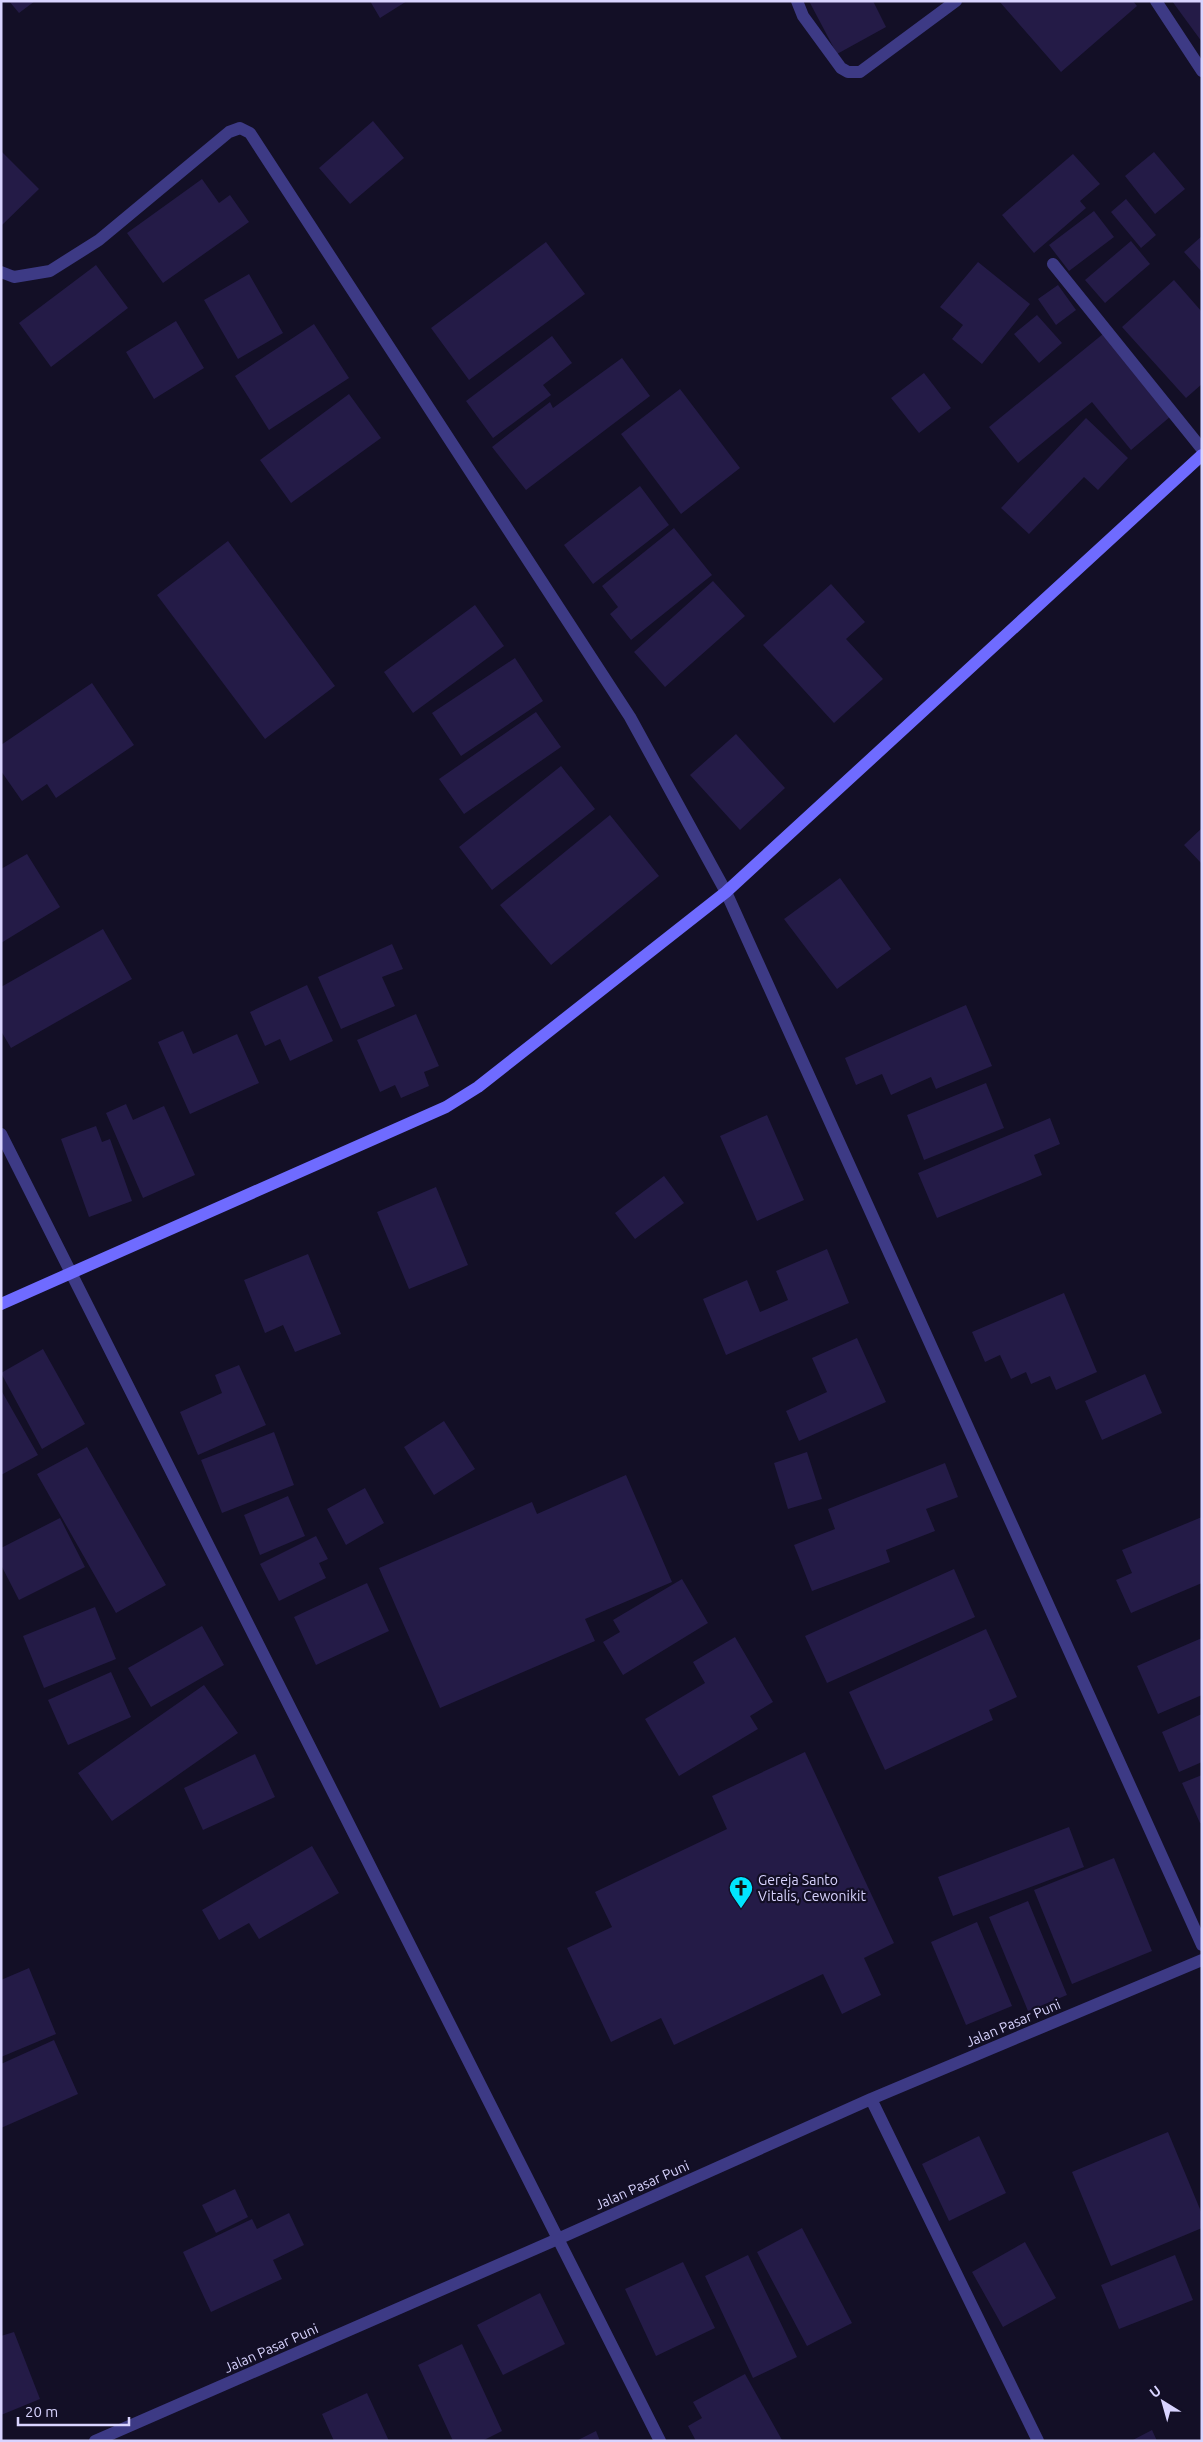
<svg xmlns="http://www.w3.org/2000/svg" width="1203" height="2442" font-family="Ubuntu,sans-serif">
<rect width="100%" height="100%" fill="#130f26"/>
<path fill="#241b47" d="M9 1H35L19 13Z
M370 1H407L380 18Z
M809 1H873L886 27 837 54Z
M999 1H1133L1137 6 1061 72Z
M1172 1H1202V42Z
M373 121 404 158 350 204 319 168Z
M1 151 39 189 1 226Z
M1154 152 1185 189 1155 214 1125 176Z
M1073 154 1100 184 1080 201 1086 208 1034 253 1002 215Z
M202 179 219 203 230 195 249 222 163 283 127 233Z
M1126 199 1156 235 1141 248 1111 212Z
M1094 211 1114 237 1069 271 1049 245Z
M1202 236V272L1184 252Z
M1131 241 1150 264 1105 303 1085 280Z
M546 242 585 294 469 380 431 328Z
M978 262 1030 304 982 364 952 339 963 325 940 307Z
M96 265 128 308 51 367 19 323Z
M249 274 283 333 238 359 204 300Z
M1174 280 1202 312V384L1186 398 1122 327Z
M1058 285 1076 310 1056 325 1038 299Z
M1037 315 1062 343 1039 363 1014 334Z
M176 321 204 368 154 399 126 352Z
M314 324 349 378 269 430 235 376Z
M1103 334 1171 416 1131 450 1092 402 1018 463 989 427Z
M552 336 572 363 543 385 551 395 493 438 466 401Z
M622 358 650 396 526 490 492 447 550 402 553 408Z
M924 373 951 408 919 433 891 398Z
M680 389 740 468 681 514 621 434Z
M349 394 381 438 291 503 260 460Z
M1086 418 1128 458 1098 490 1084 477 1029 534 1001 508Z
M640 486 669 525 593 584 564 545Z
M674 528 712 575 631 640 610 614 618 607 602 586Z
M228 541 335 686 265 739 157 595Z
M713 581 745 616 665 687 634 652Z
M831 584 865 622 846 639 883 679 834 723 763 645Z
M475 605 504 646 413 713 384 672Z
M515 658 543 701 461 756 432 713Z
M92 683 134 745 56 798 47 784 22 801 1 771V745Z
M536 712 561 747 464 814 439 779Z
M736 734 785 788 740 830 690 775Z
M561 766 595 809 492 890 459 847Z
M610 815 659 876 551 965 500 905Z
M1202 828V864L1184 845Z
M27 854 60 907 1 943V869Z
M840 878 891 949 837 989 784 919Z
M103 929 132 979 11 1048 1 1031V987Z
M392 944 403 969 382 977 395 1006 341 1029 318 977Z
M307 985 333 1041 290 1061 280 1039 265 1046 250 1012Z
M966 1005 992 1066 936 1089 931 1077 891 1095 882 1074 856 1085 845 1058Z
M416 1014 439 1066 424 1072 429 1086 401 1098 395 1085 380 1092 357 1040Z
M183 1031 193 1054 237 1034 259 1083 190 1114 158 1042Z
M986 1083 1004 1128 924 1160 907 1115Z
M126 1104 133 1120 164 1106 195 1175 143 1198 106 1113Z
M767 1115 804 1200 757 1221 720 1136Z
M1050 1118 1060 1144 1034 1155 1042 1175 937 1218 918 1173Z
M96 1126 102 1142 110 1139 132 1201 89 1217 61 1139Z
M664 1176 684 1203 635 1239 615 1213Z
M436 1187 468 1265 409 1289 377 1212Z
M827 1249 849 1303 726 1355 703 1299 747 1280 760 1312 788 1300 776 1271Z
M308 1254 341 1334 295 1352 283 1325 265 1333 244 1280Z
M1064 1293 1097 1372 1056 1390 1050 1376 1031 1384 1026 1372 1011 1379 1000 1355 985 1362 972 1332Z
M857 1338 886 1402 799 1441 786 1411 827 1392 812 1358Z
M43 1349 85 1424 42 1449 1 1373Z
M239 1365 266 1425 198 1455 180 1412 222 1393 215 1375Z
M1145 1374 1162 1413 1102 1440 1085 1401Z
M1 1390 38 1455 1 1475Z
M444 1421 475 1469 434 1495 404 1447Z
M274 1432 294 1485 222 1513 201 1460Z
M87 1447 166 1585 116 1613 37 1474Z
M807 1452 822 1499 788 1509 774 1463Z
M945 1463 958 1497 926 1509 935 1531 886 1550 890 1562 812 1591 794 1545 835 1529 828 1509Z
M626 1475 672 1582 585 1619 595 1641 440 1708 379 1568 532 1502 537 1514Z
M365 1488 384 1523 346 1545 327 1509Z
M288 1496 305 1536 260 1555 244 1515Z
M1202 1517V1583L1131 1613 1116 1580 1132 1573 1122 1550Z
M60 1518 85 1567 19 1600 1 1565V1548Z
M316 1536 328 1559 319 1563 326 1578 279 1601 260 1564Z
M954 1569 975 1617 827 1683 805 1636Z
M682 1579 708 1623 623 1675 603 1642 620 1632 613 1620Z
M367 1583 389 1631 316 1665 294 1617Z
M95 1607 116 1659 44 1688 23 1636Z
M202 1626 224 1665 151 1707 128 1668Z
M986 1629 1017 1697 989 1710 993 1720 885 1770 849 1692Z
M735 1637 773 1702 750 1716 758 1729 679 1776 645 1719 705 1683 693 1662Z
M1202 1638V1695L1158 1714 1137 1666Z
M111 1672 131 1717 68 1745 48 1700Z
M204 1685 238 1733 112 1821 78 1773Z
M1202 1714V1762L1179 1772 1162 1732Z
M805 1752 894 1943 864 1958 881 1995 842 2014 823 1974 674 2045 661 2018 611 2042 567 1948 612 1927 595 1892 727 1829 712 1796Z
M255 1754 275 1797 203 1830 184 1788Z
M1202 1775V1823H1200L1182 1783Z
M1069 1827 1084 1867 953 1916 938 1877Z
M312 1846 339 1893 259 1939 249 1923 219 1940 202 1910Z
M1114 1858 1152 1951 1072 1984 1034 1890Z
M1028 1901 1067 1995 1028 2011 989 1917Z
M977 1922 1012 2006 966 2025 931 1942Z
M29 1968 56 2034 1 2057V1980Z
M54 2040 78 2094 1 2128V2064Z
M1168 2132 1202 2214V2228L1111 2266 1072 2172Z
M979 2136 1006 2193 949 2221 922 2164Z
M235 2189 248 2217 216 2233 202 2205Z
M289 2213 304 2245 273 2260 282 2279 211 2312 183 2252 252 2219 257 2229Z
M802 2228 852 2323 807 2346 757 2252Z
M1025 2242 1056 2298 1003 2327 972 2272Z
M748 2255 797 2357 753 2378 705 2276Z
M1175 2255 1193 2300 1119 2329 1101 2285Z
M683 2262 715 2328 656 2356 625 2289Z
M540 2293 565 2344 503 2375 477 2325Z
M14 2332 40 2399 1 2415V2336Z
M462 2344 502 2431 482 2441H453L418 2365Z
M745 2374 782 2440 696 2441 688 2426 702 2418 693 2402Z
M367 2393 389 2441H334L322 2414Z
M1152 2430 1157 2441H1131Z
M596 2431 600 2441H576Z"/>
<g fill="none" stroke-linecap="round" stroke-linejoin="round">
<path stroke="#3d3a85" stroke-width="12" d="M797 1 803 16 841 68 848 72H860L956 1
M1156 1 1202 71
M1053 264 1202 449
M1 272 14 277 50 271 99 240 229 132 240 128 250 133 630 717 726 892 1202 1945
M1 1134 660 2441
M871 2099 1038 2441
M95 2441 560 2238 871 2099 1202 1960"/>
<path stroke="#6f6bff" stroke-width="12" d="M1 1304 446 1107 478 1087 726 892 1202 455"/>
</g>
<defs>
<g id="church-pin" transform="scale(1.25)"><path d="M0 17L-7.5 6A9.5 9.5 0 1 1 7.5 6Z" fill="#00e5ff" stroke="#130f26"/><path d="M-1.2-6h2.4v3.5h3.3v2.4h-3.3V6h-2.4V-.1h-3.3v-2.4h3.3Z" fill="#111"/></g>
</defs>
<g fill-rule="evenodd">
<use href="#church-pin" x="741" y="1888"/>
</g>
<g text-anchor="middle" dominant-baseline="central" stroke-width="4.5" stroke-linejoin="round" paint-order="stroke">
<g font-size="14" fill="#d9d4ff" stroke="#130f26" text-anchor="start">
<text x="758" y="1880">Gereja Santo<tspan x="758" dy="16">Vitalis, Cewonikit</tspan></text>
</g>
<g font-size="14" fill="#d9d4ff" stroke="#130f26">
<text transform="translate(1013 2023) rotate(-23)">Jalan Pasar Puni</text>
<text transform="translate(642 2185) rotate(-24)">Jalan Pasar Puni</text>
<text transform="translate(271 2348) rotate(-24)">Jalan Pasar Puni</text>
</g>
</g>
<rect width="1203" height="2442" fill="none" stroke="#d9d4ff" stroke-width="5"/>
<g transform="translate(1163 2402) rotate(323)" stroke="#130f26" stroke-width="4" paint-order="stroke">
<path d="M0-4L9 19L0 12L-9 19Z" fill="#d9d4ff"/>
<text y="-8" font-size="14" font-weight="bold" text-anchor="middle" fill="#d9d4ff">U</text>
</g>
<path d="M18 2417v8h111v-8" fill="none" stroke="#d9d4ff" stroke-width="2.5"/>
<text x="25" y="2417" font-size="15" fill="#d9d4ff" stroke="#130f26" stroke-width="4" paint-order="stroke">20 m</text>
</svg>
